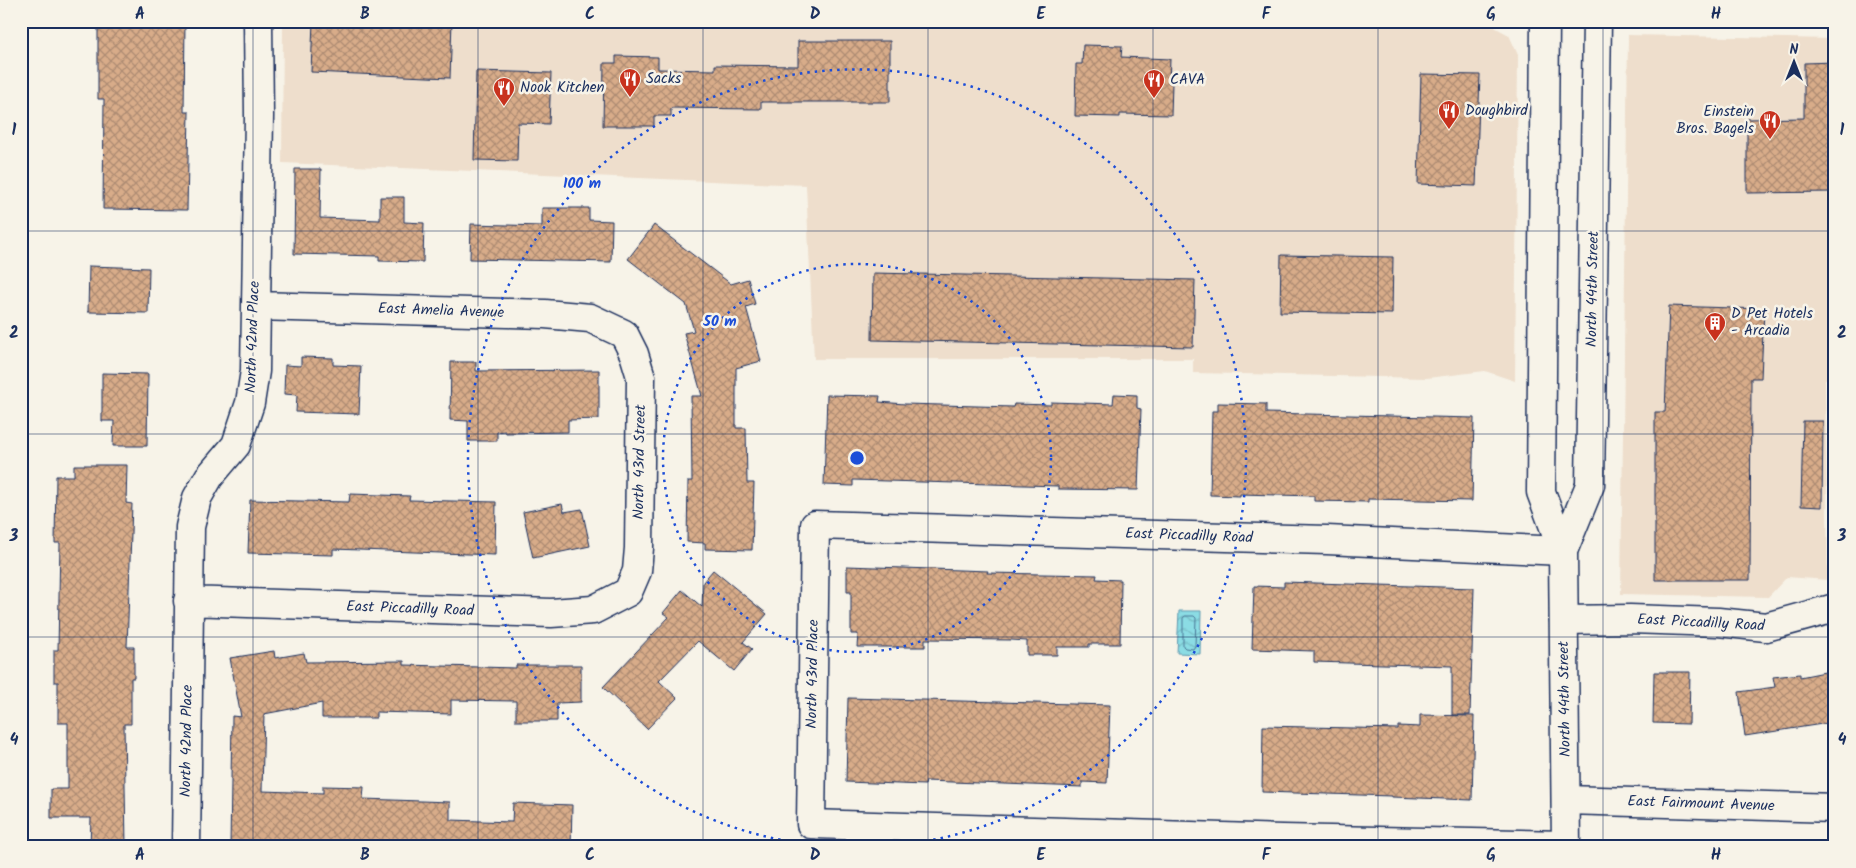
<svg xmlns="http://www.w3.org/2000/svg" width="1856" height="868" font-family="Kalam,sans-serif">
<defs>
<pattern id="water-waves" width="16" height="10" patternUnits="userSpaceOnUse" patternTransform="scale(1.25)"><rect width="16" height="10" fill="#8bdce4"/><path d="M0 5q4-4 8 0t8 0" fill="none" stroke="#77bdc6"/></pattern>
<pattern id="building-cross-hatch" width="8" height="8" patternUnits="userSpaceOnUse" patternTransform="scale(1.25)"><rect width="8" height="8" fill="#d8ac89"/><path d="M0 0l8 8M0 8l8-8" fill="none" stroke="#ae8c73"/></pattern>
</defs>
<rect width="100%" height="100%" fill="#f7f3e8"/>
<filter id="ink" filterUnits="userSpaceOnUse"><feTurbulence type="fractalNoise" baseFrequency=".02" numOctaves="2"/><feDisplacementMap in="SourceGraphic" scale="10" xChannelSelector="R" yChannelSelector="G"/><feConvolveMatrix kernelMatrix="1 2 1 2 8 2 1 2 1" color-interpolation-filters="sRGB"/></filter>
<g filter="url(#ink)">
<path fill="#eedecc" d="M283 21H1402L1489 24 1509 35 1518 55 1515 381 1485 371 1427 378 1193 373V359H814L806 185 282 163Z
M1628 35 1835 39V380L1825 379 1828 580 1787 577 1768 597 1621 594Z"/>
<path fill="url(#water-waves)" stroke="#5e97ae" d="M1179 611H1201L1200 654 1177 653Z"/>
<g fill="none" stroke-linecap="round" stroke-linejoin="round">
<path stroke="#487494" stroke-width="1" d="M1186 616H1194L1196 618 1195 646 1193 649 1185 648 1183 646V618Z"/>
</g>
<path fill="url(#building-cross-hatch)" stroke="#1b2f5e" d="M98 21H185L184 112H189L187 210 103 209 104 99H98Z
M313 21H452L450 78 311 72Z
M798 41H890V102H761V109L671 108V116H654V126H603L604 63H616V56L658 57V69L715 70V65L798 66Z
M1083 45 1122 46 1121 57 1170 59 1169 83H1172L1171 115 1120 114V117L1075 116 1076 64H1082Z
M1835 62V109H1833V192L1747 193V119L1804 118V63Z
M476 71 551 73 549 124 518 123 517 161 474 160Z
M1421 74 1480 75 1476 186 1418 184Z
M295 169H321L320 218 380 220V197H404V222L424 223 423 262 379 261V256L294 254Z
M542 208H589V220L612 221 611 262 470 259 471 224 542 226Z
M654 225 731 284 748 279 755 304 746 307 761 361 736 368V428H746L747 483H754L752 550 705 549V543L687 542 688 481H692L691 396H702L684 333 694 331 686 304 628 259Z
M1281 255 1393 257 1392 314 1280 312Z
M89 266 149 268 148 313 88 312Z
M873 273 1195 280 1193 347 872 340Z
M1669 306 1764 309 1761 378H1751L1750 580H1655V412H1665Z
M301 357 333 358V365L361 366 359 414 296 412 297 395 284 394 285 365 301 366Z
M451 362H476V371L599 370V419L568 420V432L506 433 505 431 497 432V441H468V421L450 420Z
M102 373 148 374 147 446H113L114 421H102Z
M1114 394 1137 395V408L1141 409 1138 490 1058 489V486L853 480V486L824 485 827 395 880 396 879 402 905 404 1013 407 1014 404 1051 405V402L1113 404Z
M1218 403 1266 404V413L1474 418 1472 501 1368 499V502L1314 501V496L1240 494V496L1210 495 1212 411H1218Z
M1803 421H1823L1822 507 1801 506Z
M74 465H127L126 503 132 504 127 647H134V678H131V724H124L126 847H90L91 818H51V789H68V723H58V682H54V650H58L60 543H55L56 476H74Z
M350 494 410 496 409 500 496 502 495 555 333 549V555L248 553 250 500 349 502Z
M562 504 564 512 582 509 590 546 533 558 523 512Z
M847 566 988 571 987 573 1097 575 1096 579 1121 580 1120 644H1089V647H1057V655H1027V641L1012 640 925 639V647H857L858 634H851V592H847Z
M713 570 767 614 743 642 752 649 734 671 698 641 659 681 677 698 647 729 603 687 669 617 663 613 682 590 702 607 703 582Z
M1284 582 1474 588 1470 715H1452V666L1314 662V651L1252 649 1254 586 1284 587Z
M274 651 275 658 304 653 306 662 404 661V665L516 668V665H581V702L557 703V721H516V701L451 700V714L376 712V718H322V703L264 714 262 791 323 793V786L364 787 363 799 450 802V820L512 822 513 803 572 805 571 847H230L232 716 241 717 230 658Z
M1835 670V722L1745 736 1739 692 1775 687 1773 677 1800 674V677Z
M1654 672H1690L1689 724 1653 723Z
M848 698 1110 705 1107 783 1082 782V787L926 781 925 785 846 782Z
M1420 715 1474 716 1472 800 1392 797V796L1262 792 1263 726 1398 729V726L1420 727Z"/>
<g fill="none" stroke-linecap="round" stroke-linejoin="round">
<g stroke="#1b2f5e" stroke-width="31">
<path id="minor" d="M1563 551 1327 540 815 525 811 824 1283 839 1566 845
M188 601 551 613 593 610 628 592 637 571 639 548 641 377 634 354 624 334 590 318 545 314 256 306
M1564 620 1630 619 1718 622 1766 627 1835 608
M1566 800 1835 808
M186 847 190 527 197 498 209 477 236 445 250 403 255 371 259 116 258 21"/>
</g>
<g stroke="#1b2f5e" stroke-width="31">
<path id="primary" d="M1545 21 1541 492 1563 551 1566 847
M1563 551 1590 485 1597 21"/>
</g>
<use href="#minor" stroke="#f7f3e8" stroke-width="28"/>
<use href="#primary" stroke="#f7f3e8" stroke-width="28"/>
</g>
</g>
<path fill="none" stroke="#1b2f5e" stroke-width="1" stroke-opacity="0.55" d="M253 21V847M478 21V847M703 21V847M928 21V847M1153 21V847M1378 21V847M1603 21V847M21 231H1835M21 434H1835M21 637H1835"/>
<g fill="none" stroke="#1d4ed8" stroke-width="2.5" stroke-dasharray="2.5 5">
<circle cx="857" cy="458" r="194"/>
<path d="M840 847A389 389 0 1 1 874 847"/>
</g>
<defs>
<g id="restaurant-pin" transform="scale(1.125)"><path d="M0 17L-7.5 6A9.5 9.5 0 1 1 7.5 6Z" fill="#c8321e" stroke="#f7f3e8"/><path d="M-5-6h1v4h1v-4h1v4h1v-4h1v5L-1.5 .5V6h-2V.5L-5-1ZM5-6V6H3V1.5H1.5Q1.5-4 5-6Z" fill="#fff"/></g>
<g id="building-pin" transform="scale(1.125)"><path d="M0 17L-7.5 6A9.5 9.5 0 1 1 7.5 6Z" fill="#c8321e" stroke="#f7f3e8"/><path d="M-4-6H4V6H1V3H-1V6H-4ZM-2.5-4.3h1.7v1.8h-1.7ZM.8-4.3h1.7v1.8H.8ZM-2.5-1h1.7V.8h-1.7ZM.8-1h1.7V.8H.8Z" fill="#fff"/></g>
</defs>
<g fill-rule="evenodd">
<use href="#restaurant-pin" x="630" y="79"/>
<use href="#restaurant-pin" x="1154" y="80"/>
<use href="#restaurant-pin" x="504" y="88"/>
<use href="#restaurant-pin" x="1449" y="111"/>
<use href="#restaurant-pin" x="1770" y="121"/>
<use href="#building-pin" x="1715" y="323"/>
</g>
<g text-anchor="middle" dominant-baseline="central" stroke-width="5" stroke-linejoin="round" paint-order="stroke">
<g font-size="15" fill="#1b2f5e" stroke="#f7f3e8" text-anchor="start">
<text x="646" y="79">Sacks</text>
<text x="1170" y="80">CAVA</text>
<text x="520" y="88">Nook Kitchen</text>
<text x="1465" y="111">Doughbird</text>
<text x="1754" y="112" text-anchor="end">Einstein<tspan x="1754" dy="17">Bros. Bagels</tspan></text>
<text x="1731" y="314">D Pet Hotels<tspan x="1731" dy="17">- Arcadia</tspan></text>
</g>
<g font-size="15" fill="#1b2f5e" stroke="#f7f3e8">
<text transform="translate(1593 289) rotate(-89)">North 44th Street</text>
<text transform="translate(441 311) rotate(2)">East Amelia Avenue</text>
<text transform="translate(253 337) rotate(-88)">North 42nd Place</text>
<text transform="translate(640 462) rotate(-89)">North 43rd Street</text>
<text transform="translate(1189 536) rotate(2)">East Piccadilly Road</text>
<text transform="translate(410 609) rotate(2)">East Piccadilly Road</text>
<text transform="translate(1701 623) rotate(3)">East Piccadilly Road</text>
<text transform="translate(813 674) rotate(-89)">North 43rd Place</text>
<text transform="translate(1565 699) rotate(-91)">North 44th Street</text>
<text transform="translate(187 741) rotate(-89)">North 42nd Place</text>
<text transform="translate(1701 804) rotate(2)">East Fairmount Avenue</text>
</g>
</g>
<circle cx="857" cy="458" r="8" fill="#1d4ed8" stroke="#f7f3e8" stroke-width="2.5"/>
<g font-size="15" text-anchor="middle" font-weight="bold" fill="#1d4ed8" stroke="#f7f3e8" stroke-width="5" stroke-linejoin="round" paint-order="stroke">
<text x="582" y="188">100 m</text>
<text x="720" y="326">50 m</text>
</g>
<rect width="1856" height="868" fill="none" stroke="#f7f3e8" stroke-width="55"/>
<g transform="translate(1794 62)" stroke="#f7f3e8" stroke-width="4" paint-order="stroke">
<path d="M0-4L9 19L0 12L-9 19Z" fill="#1b2f5e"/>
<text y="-8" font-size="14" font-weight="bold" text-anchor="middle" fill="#1b2f5e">N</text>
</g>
<rect x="28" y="28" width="1800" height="812" fill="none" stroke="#1b2f5e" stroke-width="2"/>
<g font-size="16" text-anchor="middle" font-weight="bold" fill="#1b2f5e">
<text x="140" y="19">A</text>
<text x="365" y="19">B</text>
<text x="590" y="19">C</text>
<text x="815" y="19">D</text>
<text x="1041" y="19">E</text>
<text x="1266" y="19">F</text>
<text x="1491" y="19">G</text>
<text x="1716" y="19">H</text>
<text x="14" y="135">1</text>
<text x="1842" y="135">1</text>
<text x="14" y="338">2</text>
<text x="1842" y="338">2</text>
<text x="14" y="541">3</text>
<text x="1842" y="541">3</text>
<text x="14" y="745">4</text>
<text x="1842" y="745">4</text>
<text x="140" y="860">A</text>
<text x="365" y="860">B</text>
<text x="590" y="860">C</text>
<text x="815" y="860">D</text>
<text x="1041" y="860">E</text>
<text x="1266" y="860">F</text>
<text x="1491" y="860">G</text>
<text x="1716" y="860">H</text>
</g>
</svg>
